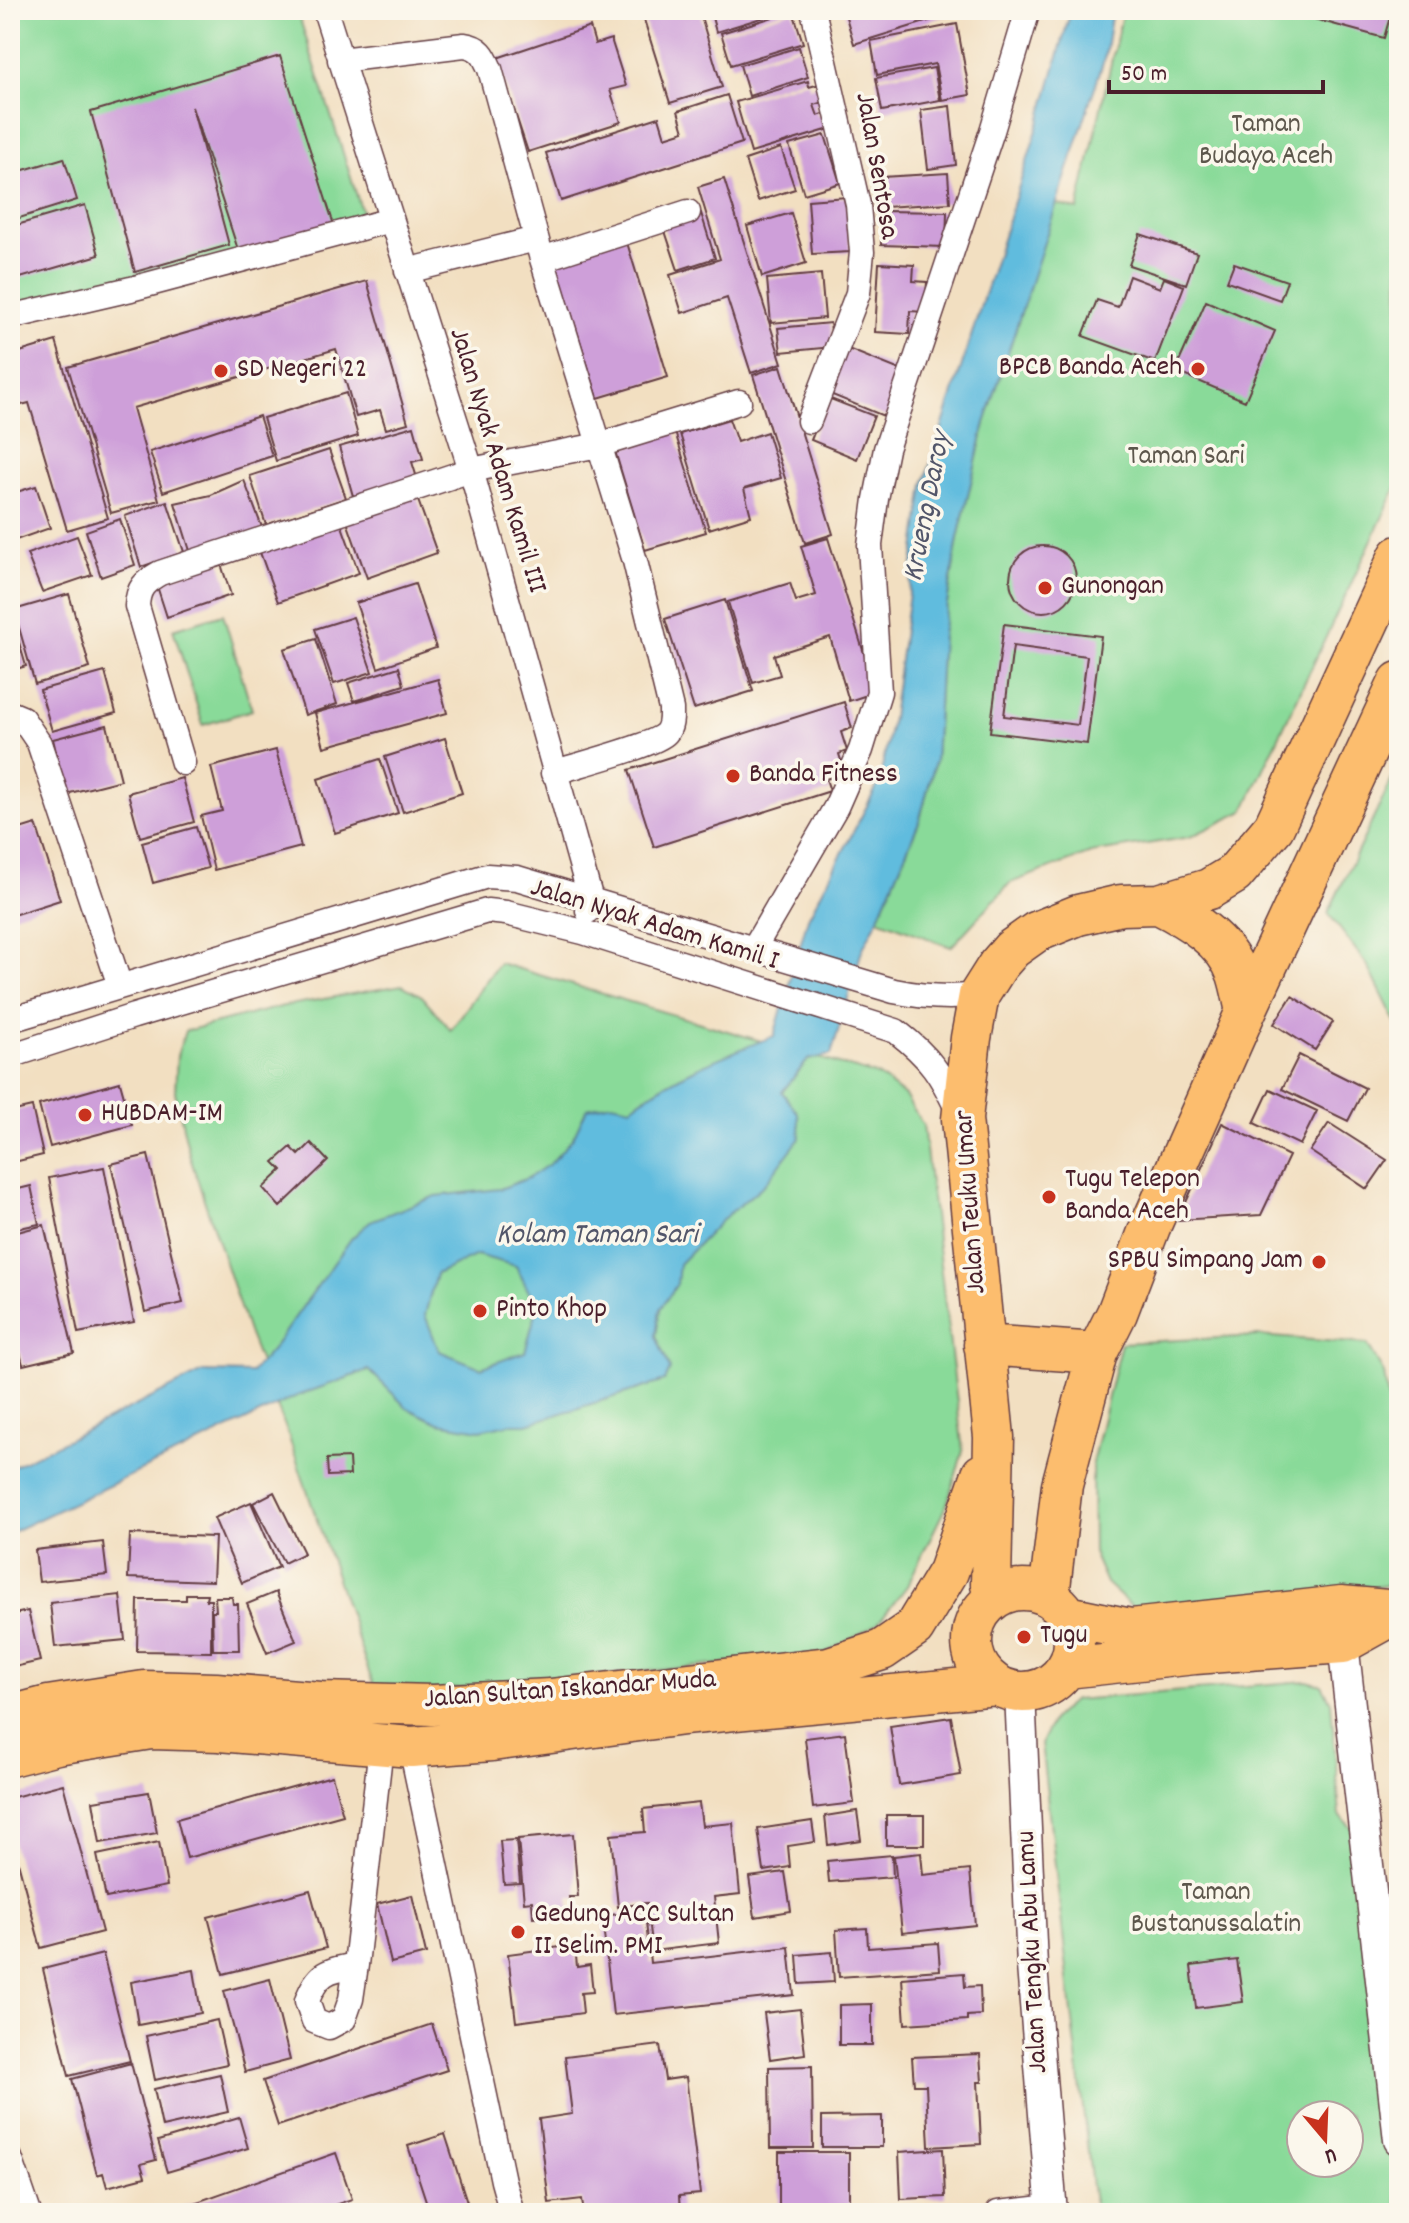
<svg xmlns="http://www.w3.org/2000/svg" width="1409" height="2223" font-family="Dekko,sans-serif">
<rect width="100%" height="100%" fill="#fbf7ec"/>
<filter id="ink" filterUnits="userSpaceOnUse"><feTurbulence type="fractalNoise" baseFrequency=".0125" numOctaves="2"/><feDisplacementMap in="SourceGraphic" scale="16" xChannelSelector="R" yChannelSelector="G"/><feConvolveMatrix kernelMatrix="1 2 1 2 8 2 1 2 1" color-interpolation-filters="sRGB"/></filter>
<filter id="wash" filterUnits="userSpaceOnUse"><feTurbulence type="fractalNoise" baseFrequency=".006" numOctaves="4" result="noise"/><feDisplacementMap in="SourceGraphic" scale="32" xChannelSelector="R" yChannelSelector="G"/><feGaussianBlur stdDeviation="1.8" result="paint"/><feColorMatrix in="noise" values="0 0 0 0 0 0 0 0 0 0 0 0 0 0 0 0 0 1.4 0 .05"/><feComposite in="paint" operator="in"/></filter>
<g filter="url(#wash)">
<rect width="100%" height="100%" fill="#f2dfc1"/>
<path fill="#89da99" stroke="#6a7c62" stroke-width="2" fill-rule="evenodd" d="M10 10H297L364 218 10 310Z
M1123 10H1399V482L1244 811 1190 837 1091 853 1010 883 951 947 878 919 919 822 935 762 942 634 958 538 985 423 1056 204 1078 210Z
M223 614 252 710 203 725 173 629Z
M1399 765V1029L1368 966 1328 913Z
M499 963 879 1076 905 1096 923 1125 963 1451 947 1504 907 1586 878 1623 822 1655 377 1696 286 1429 248 1332 190 1157 175 1092 177 1056 185 1031 284 1006 402 985 422 996 451 1030Z
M1258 1336 1367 1344 1384 1373 1397 1460 1399 1515 1391 1585 1164 1612 1131 1606 1106 1583 1093 1553 1092 1463 1121 1343Z
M1307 1681 1322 1685 1331 1702 1340 1816 1364 1840 1399 2213H1095L1041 1743 1053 1719 1074 1700ZM1301 2115H1349V2163H1301Z"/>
<path fill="#60bcde" stroke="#556e84" stroke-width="2" fill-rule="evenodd" d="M1071 10H1112L1105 56 985 423 958 538 942 634 935 762 919 822 878 919 862 950 831 1055 808 1060 782 1092 798 1113 800 1138 765 1184 724 1218 679 1264 677 1284 660 1309 656 1336 670 1369 665 1381 527 1424H509L480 1430 439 1423 407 1408 369 1370 297 1396 10 1533V1468L203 1372 251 1373 271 1351 351 1239 370 1221 436 1196 500 1189 528 1178 551 1163 573 1138 587 1108 612 1103 631 1107C673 1075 725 1055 774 1036L808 918 879 783 892 718 924 484 1042 114ZM477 1255 516 1266 537 1308 525 1352 481 1368 439 1351 425 1315 436 1274Z"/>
<g id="blocks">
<path fill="#ce9fd9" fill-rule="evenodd" d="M641 10H699L722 87 670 103Z
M710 10H783L784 11 716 32Z
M844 10H961V11L854 44Z
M1230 10H1272L1269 21Z
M1281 10H1392L1384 38Z
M793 11 803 43 731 65 721 33Z
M957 24 970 95 942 100 935 64 877 75 871 41Z
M590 27 595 44 611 39 626 86 610 90 621 122 528 152 497 58Z
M799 47 808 77 749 96 740 65Z
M280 56 334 225 240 256 192 107 229 245 135 272 91 112Z
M934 68 940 100 882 111 876 78Z
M808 81 809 87 820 84 825 102 814 105 818 116 829 112 833 128 751 153 736 102Z
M727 95 742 143 561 201 546 153 659 117 665 137 684 131 678 111Z
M950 106 956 165 928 169 921 110Z
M825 135 840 183 804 194 789 145Z
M781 148 795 189 758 201 745 160Z
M64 158 77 200 10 221V174Z
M948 173 950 203 884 207 882 177Z
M724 179 782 363 751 373 727 298 682 313 670 275 720 259 698 187Z
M847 197 850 252 812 254 808 200Z
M85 205 99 255 10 281V227Z
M882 211 947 212 946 247 881 245Z
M701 213 715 258 678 270 663 225Z
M791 213 806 263 762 277 747 226Z
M1140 234 1197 253 1186 284 1129 265Z
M625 236 668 377 598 398 554 258Z
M879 263 914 265 913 281 927 282 925 312 910 311 909 334 875 332Z
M1234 263 1287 281 1280 300 1227 281Z
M821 274 825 318 771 323 767 279Z
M1129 276 1160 288 1164 278 1184 286 1155 362 1083 336 1097 300 1118 307Z
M367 281 408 423 386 429 380 410 356 417 336 349 133 408 159 500 111 513 68 367Z
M1206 301 1275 331 1245 401 1175 371Z
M830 323 833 347 781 352 778 328Z
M56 341 108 518 67 530 29 403 10 408V355Z
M843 347 905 372 886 417 825 392Z
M781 366 833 534 805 543 753 375Z
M346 393 358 436 276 461 263 418Z
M828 398 874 416 857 459 811 440Z
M259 416 272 456 163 492 150 452Z
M729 419 737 442 767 432 781 478 744 489 751 516 709 529 680 434Z
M414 426 423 459 412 462 417 478 353 496 339 447Z
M675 432 706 532 645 550 615 451Z
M329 450 346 498 266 525 250 476Z
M244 480 263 530 191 554 175 503 211 495Z
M36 486 50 528 10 542V494Z
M415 492 437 553 367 578 345 516Z
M167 501 184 552 141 567 125 516Z
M338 515 359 573 278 602 257 544Z
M120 519 135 565 101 577 86 531Z
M77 536 92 575 42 592 27 554Z
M828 538 876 692 849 701 830 637 774 655 780 675 753 683 728 602 790 583 796 601 816 595 801 546Z
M1010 579a33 33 0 1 1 66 0a33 33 0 1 1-66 0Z
M220 561 231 595 167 617 156 583Z
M415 584 436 648 378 668 356 603Z
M69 594 90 668 35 684 14 610Z
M725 600 753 691 694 709 665 619Z
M353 617 372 672 334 684 315 629Z
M13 622 26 666 10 671V623Z
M1004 624 1101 636 1087 744 990 732ZM1013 646 1087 656 1078 725 1004 716Z
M316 639 337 704 305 715 284 649Z
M399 667 404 685 354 701 348 683Z
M105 672 116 713 52 731 40 690Z
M438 679 447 713 324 747 315 713Z
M844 702 852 728 841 732 847 751 839 754 845 773 826 779 830 791 654 847 629 770Z
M107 725 121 780 66 794 53 739Z
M445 738 462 793 403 812 385 757Z
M276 750 301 847 214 870 201 816 222 811 211 767Z
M380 759 398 813 335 833 318 779Z
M182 778 194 822 140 837 128 793Z
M36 824 60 900 10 916V832Z
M196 827 208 868 153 883 142 842Z
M1292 996 1333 1022 1315 1050 1274 1024Z
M1299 1055 1365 1088 1348 1121 1282 1089Z
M120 1082 132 1125 50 1147 39 1105Z
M1270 1089 1317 1111 1300 1145 1254 1123Z
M32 1107 43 1155 10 1163V1112Z
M1222 1123 1289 1156 1261 1215 1178 1220Z
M1329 1123 1387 1160 1367 1189 1310 1151Z
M311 1143 328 1161 280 1207 263 1188 282 1170 274 1162 291 1147 299 1155Z
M148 1155 183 1303 145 1312 111 1164Z
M104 1167 134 1322 78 1333 49 1178Z
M31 1186 39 1224 10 1230V1191Z
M44 1225 74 1353 23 1365 10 1312V1234Z
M349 1458 350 1475 328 1476 327 1459Z
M274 1492 304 1553 284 1563 253 1503Z
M251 1502 279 1567 242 1583 214 1518Z
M130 1534 215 1537 213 1581 128 1578Z
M103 1542 107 1575 39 1582 35 1550Z
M276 1592 296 1641 267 1653 247 1604Z
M186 1594H207L206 1600H211V1652L137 1651 138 1600H186Z
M120 1595 125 1640 55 1647 50 1603Z
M215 1597H232L233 1604H238L239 1650H213L212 1611H216Z
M28 1611 40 1661 10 1668V1615Z
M951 1717 961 1775 899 1785 890 1726Z
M845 1733 854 1803 813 1808 805 1738Z
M332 1776 343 1815 187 1858 177 1819Z
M63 1784 102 1932 41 1948 10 1832V1798Z
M149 1792 157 1833 100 1843 93 1801Z
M699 1803 702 1826 733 1823 740 1894 714 1897 719 1943 653 1951 647 1903 618 1907 611 1835 645 1832 643 1809Z
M857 1811 861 1840 828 1845 825 1816Z
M886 1815H924V1845H886Z
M812 1821 815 1842 788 1846 790 1867 764 1871 758 1829Z
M573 1834 578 1897H569L571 1914 533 1917 532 1901 524 1902 518 1839Z
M516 1840 520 1883 504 1884 500 1841Z
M159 1842 167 1886 106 1898 97 1855Z
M921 1853 923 1875 970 1870 975 1925 902 1933 894 1856Z
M892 1855 893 1877 829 1882 827 1861Z
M785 1872 791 1911 755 1917 749 1877Z
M310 1890 326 1948 223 1974 208 1917Z
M412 1895 426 1954 391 1963 377 1904Z
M645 1911 650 1963 789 1947 794 1995 613 2015 602 1916Z
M867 1928 868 1948 938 1943 940 1970 839 1977 836 1930Z
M575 1945 577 1967 590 1965 593 1992 581 1993 583 2013 516 2022 508 1954Z
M832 1952 834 1982 799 1984 797 1955Z
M103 1954 130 2061 69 2076 43 1969Z
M1237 1960 1243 2002 1196 2008 1191 1966Z
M194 1970 201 2013 138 2025 131 1982Z
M964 1973 965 1987 980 1986 981 2015 967 2016V2020L905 2024 902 1978Z
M270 1979 290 2060 245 2072 224 1991Z
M872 2004V2045H839V2005Z
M800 2009 805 2054 770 2059 764 2013Z
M217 2020 227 2064 155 2080 146 2036Z
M432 2024 447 2070 278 2126 263 2081Z
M660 2045 665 2080 686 2077 700 2194 679 2196 680 2213H584L582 2199 549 2203 539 2119 572 2114 565 2057Z
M980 2054 982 2082H978L981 2144 929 2147 926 2085H914L912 2057Z
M131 2063 156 2160 141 2164 145 2177 107 2187 103 2173 97 2175 72 2079Z
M812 2066 813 2148H770L769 2067Z
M220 2074 228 2112 162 2127 154 2089Z
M882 2116V2147H822V2117Z
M239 2117 248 2148 167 2172 158 2141Z
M445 2134 469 2208 454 2213H430L408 2146Z
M943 2149 945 2197 901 2199 899 2152Z
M779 2152H849V2213H779Z
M336 2153 352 2199 312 2213H175L174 2210Z"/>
</g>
</g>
<g filter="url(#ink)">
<use href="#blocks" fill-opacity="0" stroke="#633c42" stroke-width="2"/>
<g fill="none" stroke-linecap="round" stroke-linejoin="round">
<g stroke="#633c42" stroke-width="27">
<path id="minor" d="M325 10 471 470 591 900 588 911
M340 60 464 45C480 47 484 55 490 69L542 259 635 561 671 709C671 716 672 726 666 733 656 745 573 766 553 773
M542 259 688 212
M407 271 536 239
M10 317 131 289 391 220
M809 421 858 293 862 252 858 205 813 10
M10 713 22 718 39 743 120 986
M183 763 137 606C138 588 144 582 160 573L471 470 599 445 739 402
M754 948 836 807 861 750 879 692 870 545 876 499 886 449 992 131 1028 10
M10 1020 487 876 517 878 894 991C923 997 949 999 979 995
M10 1056 134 1016 487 911 506 913 583 932 896 1031C931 1058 941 1074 959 1113
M411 1747 503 2181 512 2213
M356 1965C327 1970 317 1973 307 2001L314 2021 329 2027 344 2019 351 1999 356 1965 381 1746
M10 2158 29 2213
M998 2213 1051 2207"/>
</g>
<g stroke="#633c42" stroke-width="33">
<path id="tertiary" d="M1343 1643 1399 2140
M1020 1692 1032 1966 1052 2213"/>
</g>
<g stroke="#633c42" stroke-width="43">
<path id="trunk" d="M1159 904C1189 919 1225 940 1237 974 1241 986 1243 999 1246 1011
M984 1345 1097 1353
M991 1585 994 1437 962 1119 971 1038 979 995 998 965 1012 949 1036 932 1078 915 1121 905 1159 904 1209 889 1234 874 1274 827 1399 556
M972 1641a51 51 0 1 1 102 0a51 51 0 1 1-102 0Z
M1049 1596 1062 1485 1097 1353 1117 1313 1150 1227 1246 1011 1399 682
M1068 1616 1131 1629 1341 1606 1399 1611
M1067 1668 1195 1654 1343 1643 1399 1612
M10 1716 48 1706 144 1691 216 1693 321 1702 433 1705 550 1699 829 1667 882 1650 914 1628 948 1572 982 1474
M10 1756 57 1744 151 1729 219 1731 411 1747 492 1741 683 1715 997 1685"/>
</g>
<use href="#minor" stroke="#fff" stroke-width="24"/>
<use href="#tertiary" stroke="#fff" stroke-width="30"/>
<use href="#trunk" stroke="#fcbd6e" stroke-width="40"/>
</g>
</g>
<g fill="#c8321e" stroke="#fbf7ec" stroke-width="3">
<circle cx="1198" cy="369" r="8"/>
<circle cx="221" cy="371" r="8"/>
<circle cx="1045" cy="588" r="8"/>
<circle cx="733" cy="776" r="8"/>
<circle cx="85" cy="1115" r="8"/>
<circle cx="1049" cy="1197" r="8"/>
<circle cx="1319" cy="1262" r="8"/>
<circle cx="480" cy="1311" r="8"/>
<circle cx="1024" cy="1637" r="8"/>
<circle cx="518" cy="1932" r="8"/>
</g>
<g text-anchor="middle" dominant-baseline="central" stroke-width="7" stroke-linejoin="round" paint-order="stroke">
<g font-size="28" fill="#5d574c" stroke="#fbf7ec">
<text x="1266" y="126">Taman<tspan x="1266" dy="32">Budaya Aceh</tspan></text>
<text x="1186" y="458">Taman Sari</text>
<text x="1216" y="1894">Taman<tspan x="1216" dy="32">Bustanussalatin</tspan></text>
</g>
<g font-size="28" fill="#4a1f2b" stroke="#fbf7ec">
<text transform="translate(875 166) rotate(80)">Jalan Sentosa</text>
<text transform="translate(496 461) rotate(73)">Jalan Nyak Adam Kamil III</text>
<text transform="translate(654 926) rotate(17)">Jalan Nyak Adam Kamil I</text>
<text transform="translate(972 1202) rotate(-94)">Jalan Teuku Umar</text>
<text transform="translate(570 1691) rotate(-4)">Jalan Sultan Iskandar Muda</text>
<text transform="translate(1034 1952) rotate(-93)">Jalan Tengku Abu Lamu</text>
</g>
<g font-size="28" fill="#4a1f2b" stroke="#fbf7ec" text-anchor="start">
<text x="1182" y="369" text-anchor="end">BPCB Banda Aceh</text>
<text x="237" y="371">SD Negeri 22</text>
<text x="1061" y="588">Gunongan</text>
<text x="749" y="776">Banda Fitness</text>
<text x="101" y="1115">HUBDAM-IM</text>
<text x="1065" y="1181">Tugu Telepon<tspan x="1065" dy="32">Banda Aceh</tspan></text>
<text x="1303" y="1262" text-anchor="end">SPBU Simpang Jam</text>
<text x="496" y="1311">Pinto Khop</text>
<text x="1040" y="1637">Tugu</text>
<text x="534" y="1916">Gedung ACC Sultan<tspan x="534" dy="32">II Selim. PMI</tspan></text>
</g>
<g font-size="30" font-style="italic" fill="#52566a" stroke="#fbf7ec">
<text transform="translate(929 507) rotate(-79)">Krueng Daroy</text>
<text x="597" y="1236">Kolam Taman Sari</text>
</g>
</g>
<rect width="1409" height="2223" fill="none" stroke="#fbf7ec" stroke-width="40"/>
<g transform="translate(1325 2139) rotate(161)"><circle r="38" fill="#fbf7ec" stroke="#b4a19f" stroke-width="2"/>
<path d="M0-6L14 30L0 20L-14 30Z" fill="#c8321e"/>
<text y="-12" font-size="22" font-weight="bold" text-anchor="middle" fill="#4a1f2b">U</text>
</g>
<path d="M1109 80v12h214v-12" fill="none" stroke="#4a1f2b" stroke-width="4"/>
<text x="1121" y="80" font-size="24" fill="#4a1f2b" stroke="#fbf7ec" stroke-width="6" paint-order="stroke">50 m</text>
</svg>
